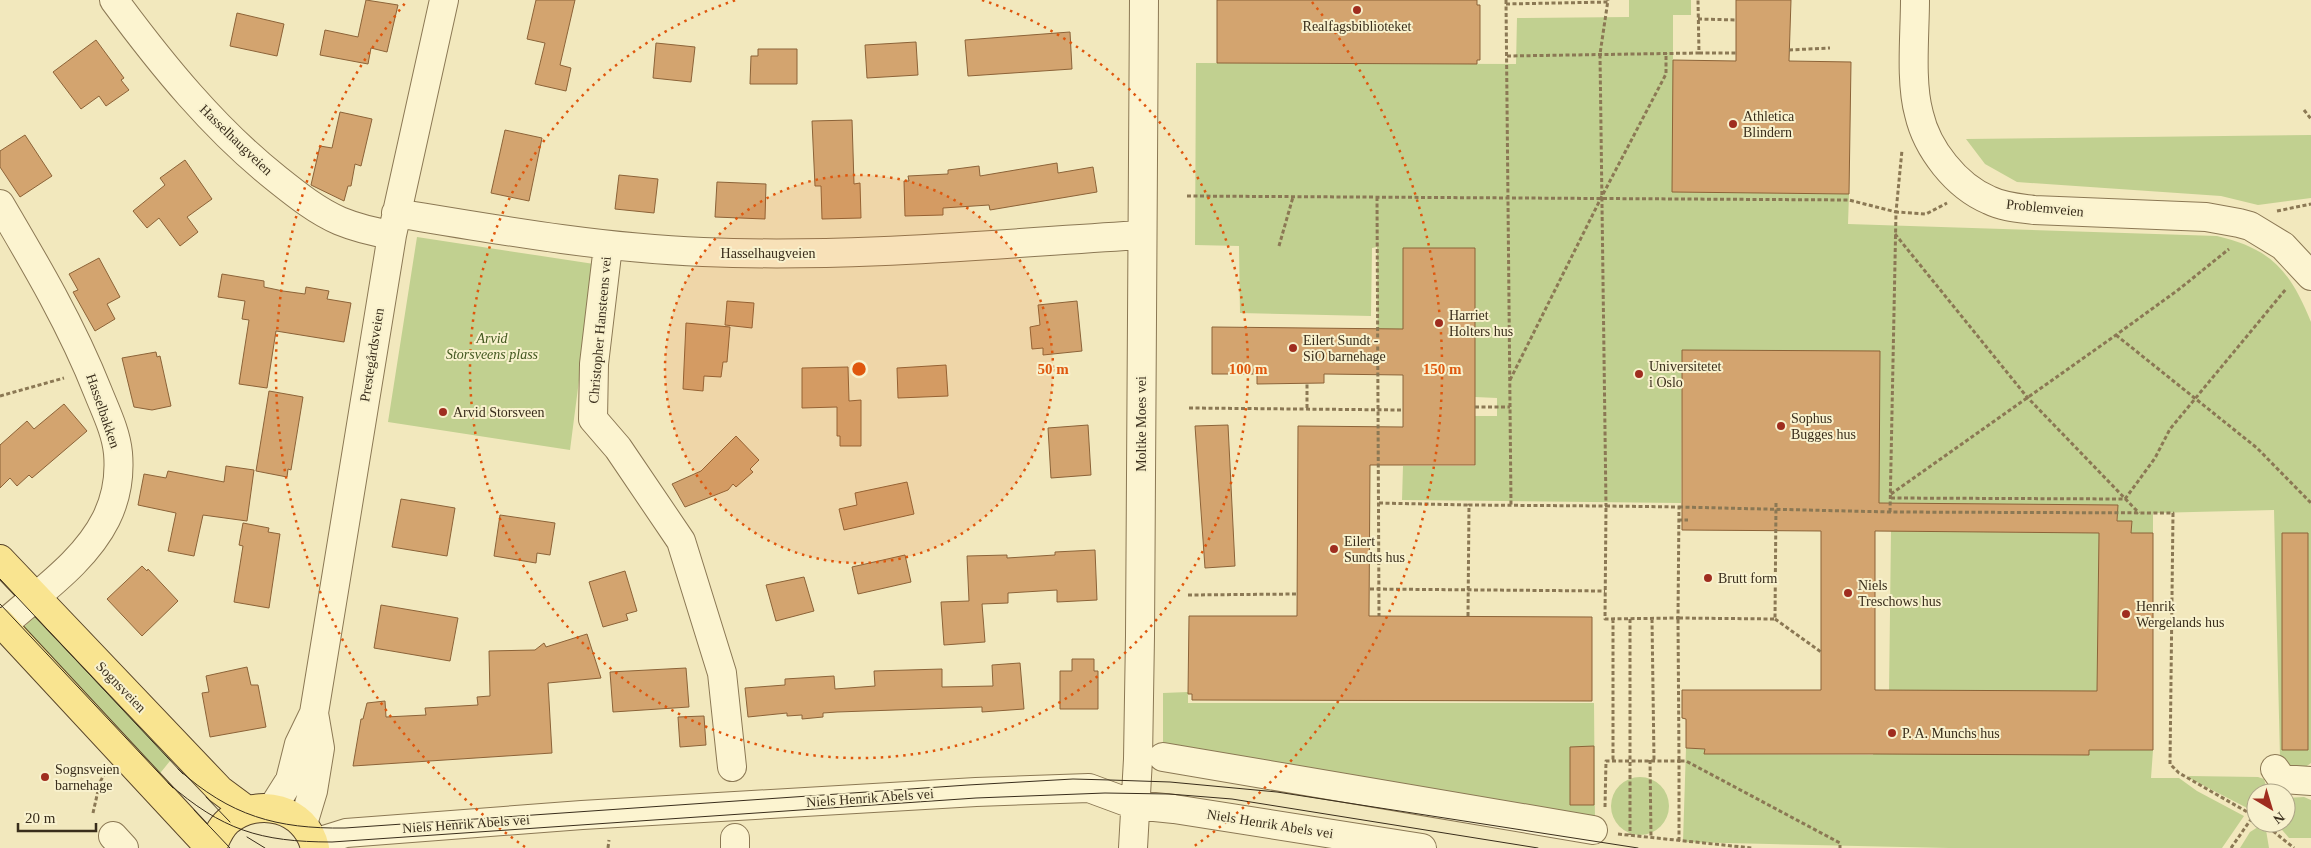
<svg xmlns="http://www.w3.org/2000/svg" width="2311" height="848" font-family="Georgia,serif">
<rect width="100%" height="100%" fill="#f2e8bd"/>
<path fill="#c1d090" d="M1629 0H1691V15H1673V192L1849 194 1848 224 2217 236C2272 249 2290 271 2311 322V763L2304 768 2294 769 2280 758 2274 510 2153 513V533H2117L2118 506 1879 503 1682 350 1681 503 1402 500 1403 466H1475V416H1497V398L1475 397V248H1404L1403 374H1378L1377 247 1372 248 1371 316 1240 313 1239 246 1195 245 1196 63 1516 64 1517 18 1629 17Z
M2311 135V198L2258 205 2221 196 2017 182 1985 164 1966 139Z
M417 237 594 264 570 450 388 422Z
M1891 531 2099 533 2097 695 2089 691H1893L1889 693Z
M39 613 174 756 157 777 20 631Z
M1188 692V703H1594L1595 824 1163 745V693Z
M1686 748 1705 749V754L1873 755 1874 749 2153 750 2151 778H2179L2197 791 2244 816 2222 848H1949L1683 842Z
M2189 776 2258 777 2264 779 2266 786 2260 793H2256V799L2249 809 2189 778Z
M1611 806a29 29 0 1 1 58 0a29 29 0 1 1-58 0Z
M2304 797 2311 800V838H2289L2276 823H2286V798Z
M2258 827 2266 830 2269 848H2240L2250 832Z"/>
<path fill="#d3a46f" stroke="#8c6338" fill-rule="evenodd" d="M366 0 398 5 387 52 371 48 368 64 320 55 325 30 358 37Z
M536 0H575L560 65 571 68 566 91 535 84 545 43 527 39Z
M1217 0H1477V5H1480V60H1477V64L1217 63Z
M1736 0H1791L1789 61 1851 62 1849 194 1672 192 1673 60 1736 61Z
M237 13 284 24 277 56 230 46Z
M1070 32 1072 69 968 76 965 40Z
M96 40 124 78 121 80 129 90 106 106 99 96 81 109 53 72Z
M916 42 918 75 867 78 865 45Z
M656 43 695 47 691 82 653 78Z
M758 49H797V84H750L751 56H758Z
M340 112 372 119 361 166 355 164 351 186H348L344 201 311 185 320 146 332 148Z
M852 120 854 184 860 183 861 218 822 219 821 186H815L812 121Z
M505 130 542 138 529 201 491 193Z
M25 135 52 176 20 197 0 167V151Z
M185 160 212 199 187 217 198 232 180 246 159 218 147 228 133 211 165 185 160 178Z
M1057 163 1058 173 1093 167 1097 192 990 210 989 205 943 208V215L905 216 904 181H909L908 176 948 174V170L979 166 980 176Z
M619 175 658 179 654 213 615 209Z
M717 182 766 184 765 219 715 217Z
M1403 248H1475V465H1370L1369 616 1592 617V701L1192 700V694H1188L1189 616H1297L1298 426 1403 427V375L1324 374V383L1257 384V374H1212V327L1403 329Z
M99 258 120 297 107 304 115 319 95 331 73 292 78 290 69 274Z
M222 274 264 281V287L283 291 305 294 306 287 329 291 327 299 351 303 344 342 276 331 267 388 239 384 249 320 242 319 245 301 218 297Z
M727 301 754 303 752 328 725 325Z
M1077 301 1082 351 1043 355V348L1032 349 1030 327 1040 325 1038 305Z
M686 323 730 327 727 362H723L721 377 704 376 703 391 683 389Z
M1682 350 1880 351 1879 503 2118 505 2117 521H2132L2131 533H2153V750H2089V755L1874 754H1704L1705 749 1686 748V719L1682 718V690H1821V531L1682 530ZM1875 531 2099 533 2097 691 1875 690Z
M156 352 157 357 160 356 171 406 152 410 134 407 122 358Z
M946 365 948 396 898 398 897 368Z
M848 367 849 401 861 400V446H840V436H837V407L802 408V368Z
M269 391 303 397 291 470 288 469 287 477 256 471Z
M64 404 87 431 32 478 29 475 17 486 10 478 0 488V445L27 421 34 429Z
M1088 425 1091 475 1051 478 1048 428Z
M1228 425 1235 566 1205 568 1195 426Z
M736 436 759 460 750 469 753 472 736 487 733 484 728 490 685 507 672 484 701 471Z
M226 466 254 470 247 521 203 515 194 556 168 551 176 513 138 505 144 474 166 478 168 471 224 482Z
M907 482 914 514 844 530 839 509 857 505 855 493Z
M401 499 455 508 447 556 392 547Z
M500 515 555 523 550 555 537 553 536 563 494 556Z
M243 523 269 528 268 532 280 534 269 608 234 602 243 546 239 545Z
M2282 533H2308V750H2282Z
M1095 550 1097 600 1057 602V590L1008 593V603L982 604 985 642 944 645 941 602 969 601 967 556 1007 555V558L1055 555V552Z
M905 555 911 582 858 594 852 567Z
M142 566 147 571 148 569 178 601 142 636 107 599Z
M625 571 637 611 626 614 628 620 603 627 589 582Z
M804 577 814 611 776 621 766 585Z
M381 605 458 618 450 661 374 648Z
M587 634 601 678 548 683 552 753 353 766 361 719H363L367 703 385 701 386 717 426 715 425 708 478 705 477 697 490 696 489 651 535 650 544 643 546 647Z
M1072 659H1094V671H1098V709H1060V671H1072Z
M1020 663 1024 709 982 712V707L837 712 823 713V717L802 719V715L787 716V713L748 717 745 688 785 685V679L834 676 835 689 875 686 874 671 942 669V687L993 686 992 665Z
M247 667 251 685H258L266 727 210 737 202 693 209 692 206 676Z
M686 668 689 707 613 712 610 672Z
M704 716 706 745 680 747 678 717Z
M1594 746V805H1570V747Z"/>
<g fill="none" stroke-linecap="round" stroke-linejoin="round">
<g stroke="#8b7854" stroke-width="30">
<path id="minor" d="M114 0C162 65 214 129 277 179 297 195 317 211 340 221 357 228 374 232 392 235
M1915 0C1915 34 1910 82 1919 114 1927 149 1956 186 1989 200 2003 207 2019 208 2034 210L2206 217 2239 223 2250 226 2283 246 2311 276
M0 204C36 265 72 326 98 392 106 412 116 432 118 453 120 476 116 499 106 519 84 563 38 593 3 625
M396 213C499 230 600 248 703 252 850 258 995 244 1141 235
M608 246 594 364 593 419 618 448 681 541 722 673 732 767
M1163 757 1593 830
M2275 769 2282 779 2311 781
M273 807 290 780 299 744 314 713 392 235 444 0
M303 824 313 791 320 748 314 713
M113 836 124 848
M314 843 346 833 582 815 976 792 1089 788 1135 805 1174 809 1422 848
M735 848V838
M1133 848 1138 759 1140 636 1144 0"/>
</g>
<g stroke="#584429" stroke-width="30">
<path id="major" d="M0 559 220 790 247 810
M0 622 210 848
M212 848C216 838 220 828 228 821 258 796 306 808 315 848"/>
</g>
<path stroke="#8b7854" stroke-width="3" stroke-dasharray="4 2.5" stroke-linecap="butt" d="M1506 0 1511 506
M1506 4 1608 2
M1698 19 1736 20
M1789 50 1830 48
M1699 53H1736
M1507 56 1699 53 1698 0
M2304 110 2311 119
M1187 196 1849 200 1896 212 1902 150
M1377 197 1379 616
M2277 211 2311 204
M1895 234 2027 397 2139 513
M1279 246 1293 197
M2116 335 2257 448 2311 503
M1510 380 1601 198 1666 74V53
M0 396 64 378
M1475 407H1510
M1189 408 1403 410
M1307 408V383
M1891 494 2116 335 2178 290 2229 249
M1891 498 2125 499 2155 458 2170 429 2286 289
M1379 503 1469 505
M1776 503 1775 619 1678 618 1679 761H1686L1840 843V848
M1606 506 1679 507 1678 618 1605 619Z
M1679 507 1890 512 2173 513 2170 764 2179 773 2256 817
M1890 512 1896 212 1926 214 1947 203
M1678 520H1688
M1370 589 1605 591
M1188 595 1297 594
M1468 616 1469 505 1606 506 1600 54 1608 0
M1613 619V761
M1630 619V835
M1652 619 1654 760
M1775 619 1821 652
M1650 760 1651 838
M1605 807 1606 761H1679V841
M93 813 100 782 105 773
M2263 823 2294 848
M1618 834 1752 848
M608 848 609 840
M2231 848 2256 812"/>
<use href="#minor" stroke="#fcf4d0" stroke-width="28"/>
<use href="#major" stroke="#f9e490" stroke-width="28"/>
<path stroke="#392d1b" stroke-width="1" d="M0 579 183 774
M0 604 173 788
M178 769C230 816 277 829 345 828L968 785 1073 779 1110 780 1170 782 1277 792 1638 848
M168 783C222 830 260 842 332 842L976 798 1105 793 1169 794 1232 799 1538 848
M206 797 230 822
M194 810 230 848
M247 837 265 848"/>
</g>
<circle cx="859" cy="369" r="194" fill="#df570d" fill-opacity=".12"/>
<g fill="none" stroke="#df570d" stroke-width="2.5" stroke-dasharray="2.5 5">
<circle cx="859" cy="369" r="194"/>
<path d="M982 0A389 389 0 1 1 736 0"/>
<path d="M525 847A583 583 0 0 1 406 2M1312 2A583 583 0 0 1 1193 847"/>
</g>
<g fill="#9f2d1f" stroke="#f8f1cd" stroke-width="2">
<circle cx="1357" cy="10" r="5"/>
<circle cx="1733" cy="124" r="5"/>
<circle cx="1439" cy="323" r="5"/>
<circle cx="1293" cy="348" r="5"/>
<circle cx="1639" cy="374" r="5"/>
<circle cx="443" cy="412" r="5"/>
<circle cx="1781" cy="426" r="5"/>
<circle cx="1334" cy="549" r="5"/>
<circle cx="1708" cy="578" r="5"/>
<circle cx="1848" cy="593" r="5"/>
<circle cx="2126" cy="614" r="5"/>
<circle cx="1892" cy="733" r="5"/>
<circle cx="45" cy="777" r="5"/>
</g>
<g text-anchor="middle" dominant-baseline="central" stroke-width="4" stroke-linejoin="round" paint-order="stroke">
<g font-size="14" fill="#392d1b" stroke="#f8f1cd" text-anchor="start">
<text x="1357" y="26" text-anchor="middle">Realfagsbiblioteket</text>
<text x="1743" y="116">Athletica<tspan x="1743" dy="16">Blindern</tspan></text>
<text x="1449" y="315">Harriet<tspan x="1449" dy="16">Holters hus</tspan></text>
<text x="1303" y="340">Eilert Sundt -<tspan x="1303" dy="16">SiO barnehage</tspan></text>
<text x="1649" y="366">Universitetet<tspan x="1649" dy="16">i Oslo</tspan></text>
<text x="453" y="412">Arvid Storsveen</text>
<text x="1791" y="418">Sophus<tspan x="1791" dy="16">Bugges hus</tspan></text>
<text x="1344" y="541">Eilert<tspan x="1344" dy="16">Sundts hus</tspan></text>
<text x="1718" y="578">Brutt form</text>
<text x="1858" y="585">Niels<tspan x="1858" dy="16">Treschows hus</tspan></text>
<text x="2136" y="606">Henrik<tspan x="2136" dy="16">Wergelands hus</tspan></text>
<text x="1902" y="733">P. A. Munchs hus</text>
<text x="55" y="769">Sognsveien<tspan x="55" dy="16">barnehage</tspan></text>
</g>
<g font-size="14" fill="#392d1b" stroke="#f8f1cd">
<text transform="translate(236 140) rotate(44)">Hasselhaugveien</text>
<text transform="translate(2045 208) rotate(6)">Problemveien</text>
<text x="768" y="253">Hasselhaugveien</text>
<text transform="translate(600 330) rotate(-85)">Christopher Hansteens vei</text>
<text transform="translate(372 355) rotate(-81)">Prestegårdsveien</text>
<text transform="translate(103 411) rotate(71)">Hasselbakken</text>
<text transform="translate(1141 424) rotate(-90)">Moltke Moes vei</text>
<text transform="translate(121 687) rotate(46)">Sognsveien</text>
<text transform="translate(870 798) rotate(-4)">Niels Henrik Abels vei</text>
<text transform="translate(466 824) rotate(-4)">Niels Henrik Abels vei</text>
<text transform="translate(1270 824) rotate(9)">Niels Henrik Abels vei</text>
</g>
<g font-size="14" font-style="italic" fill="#42571f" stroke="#f8f1cd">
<text x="492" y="338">Arvid<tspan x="492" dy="16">Storsveens plass</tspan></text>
</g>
</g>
<circle cx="859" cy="369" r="8" fill="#df570d" stroke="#f8f1cd" stroke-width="2.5"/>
<g font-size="15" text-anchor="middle" font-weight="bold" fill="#df570d" stroke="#f8f1cd" stroke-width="4" stroke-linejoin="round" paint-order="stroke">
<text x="1053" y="374">50 m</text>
<text x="1248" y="374">100 m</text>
<text x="1442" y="374">150 m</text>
</g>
<g transform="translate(2271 808) rotate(142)"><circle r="24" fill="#f8f1cd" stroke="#aca386"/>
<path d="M0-4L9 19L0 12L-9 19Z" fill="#9f2d1f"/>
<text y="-8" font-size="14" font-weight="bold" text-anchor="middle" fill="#392d1b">N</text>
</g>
<path d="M18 823v8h78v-8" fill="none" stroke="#392d1b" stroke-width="2.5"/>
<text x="25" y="823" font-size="15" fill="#392d1b" stroke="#f8f1cd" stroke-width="4" paint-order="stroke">20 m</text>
</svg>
